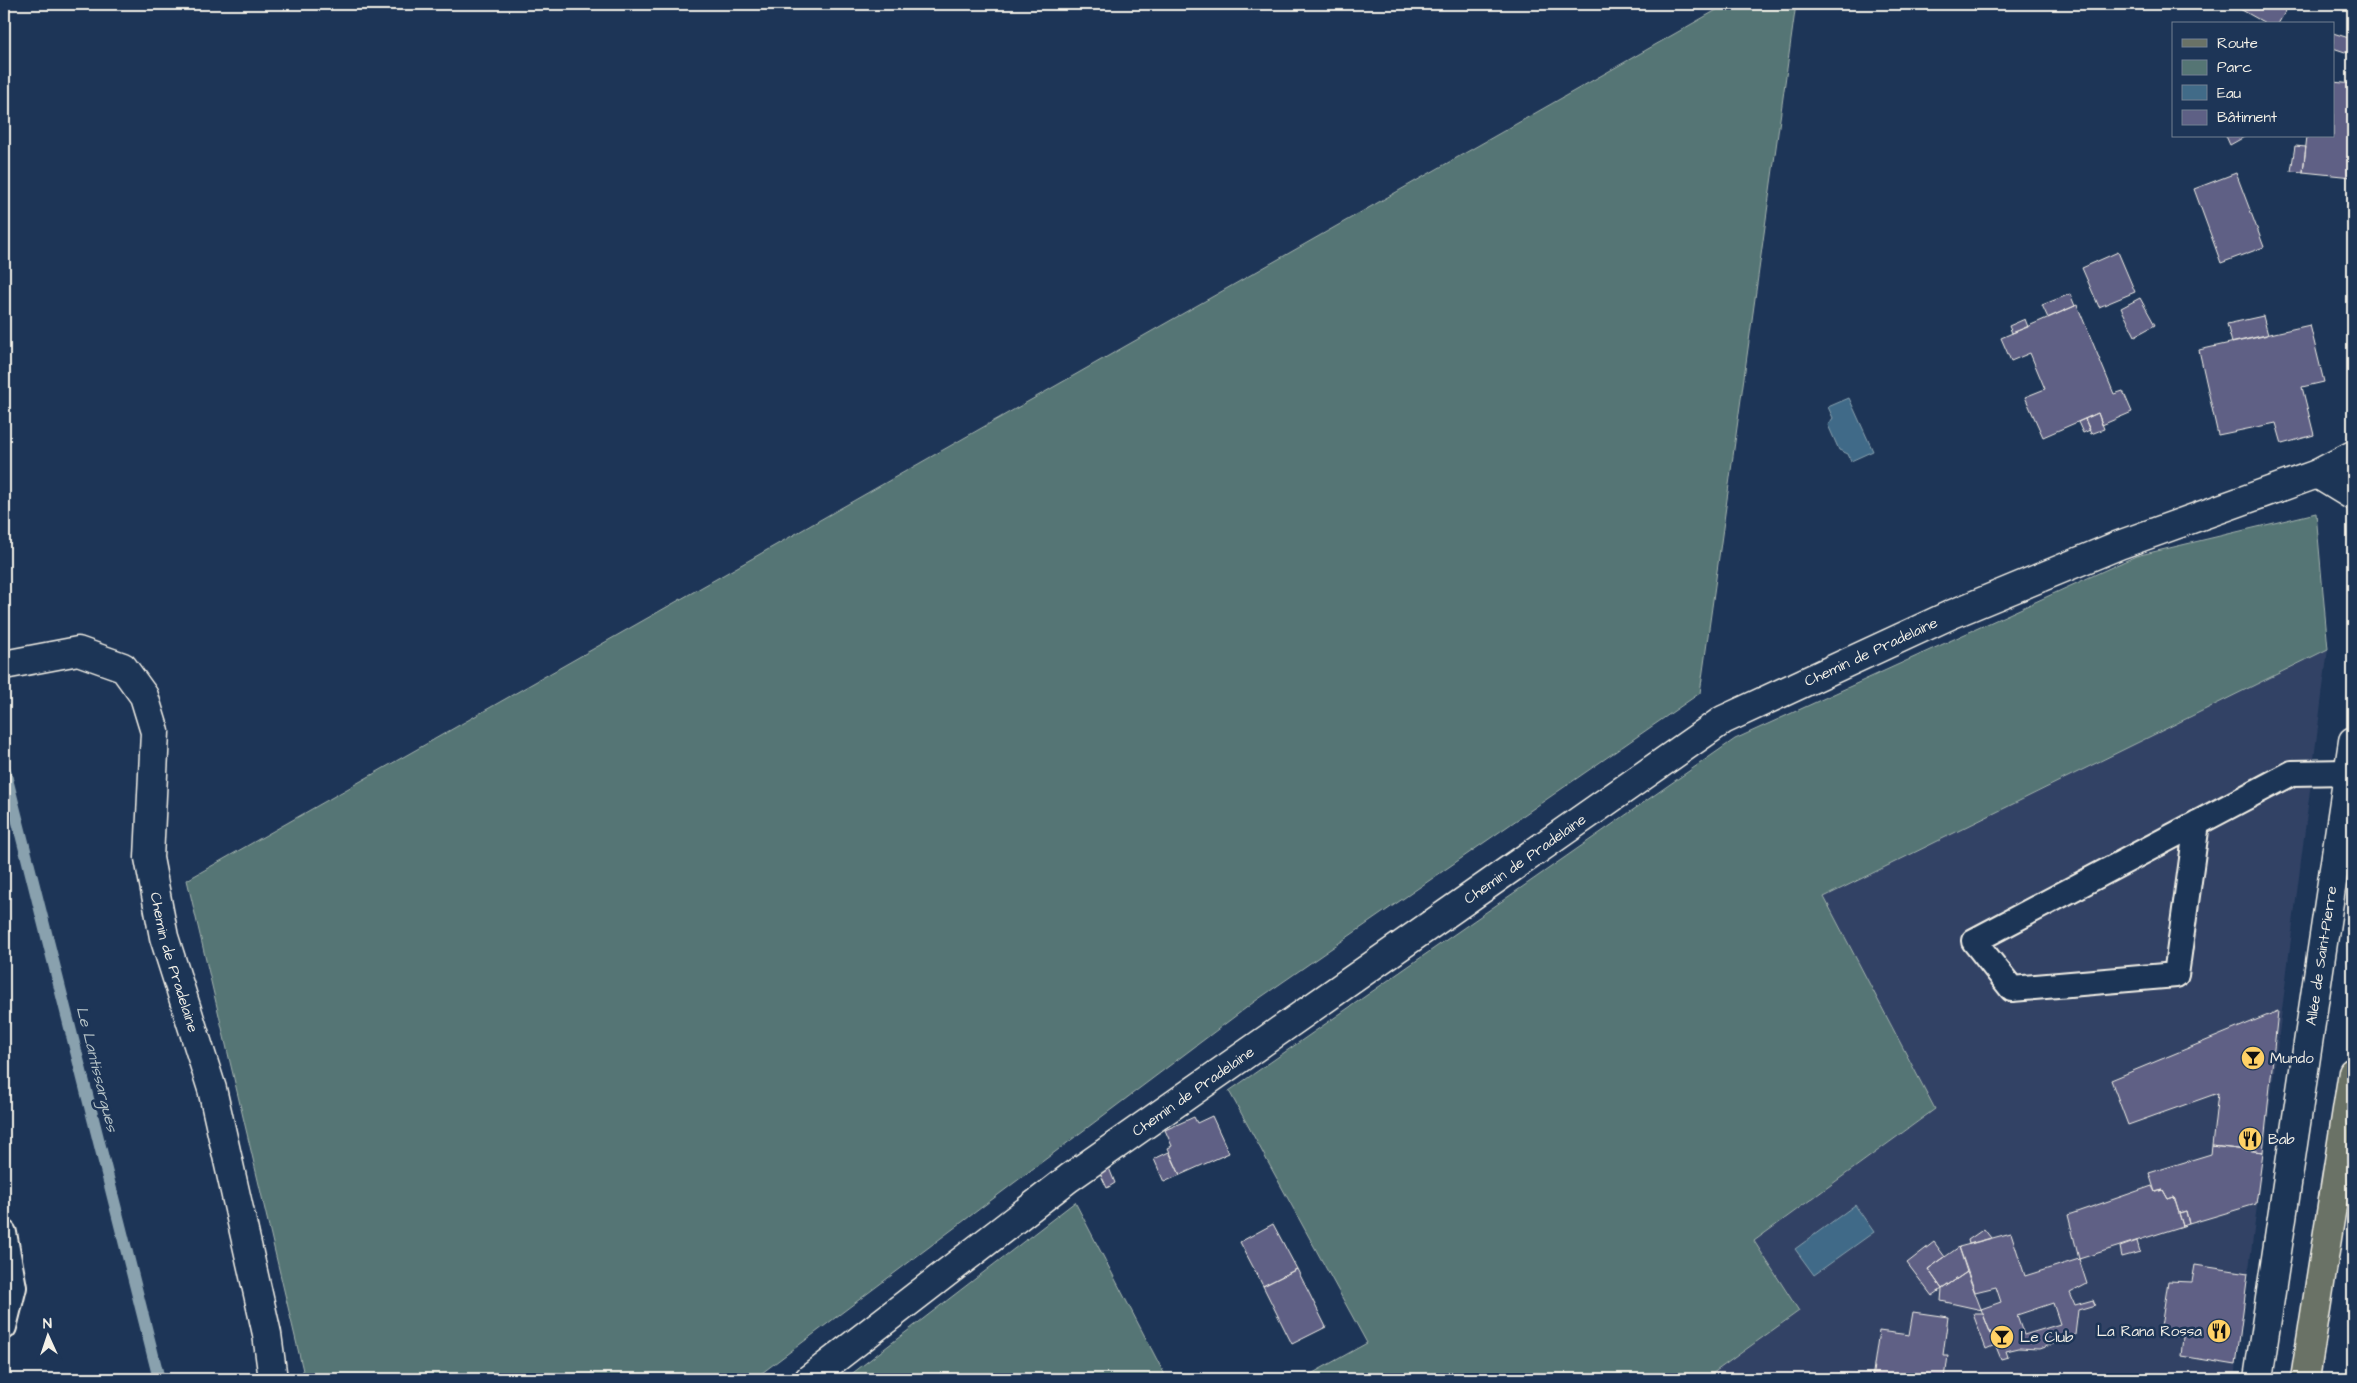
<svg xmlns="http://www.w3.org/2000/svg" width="2357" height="1383" font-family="'Architects Daughter',sans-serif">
<rect width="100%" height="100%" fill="#1d3557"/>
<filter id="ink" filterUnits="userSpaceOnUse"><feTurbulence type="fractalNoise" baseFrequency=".02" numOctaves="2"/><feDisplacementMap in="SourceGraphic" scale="10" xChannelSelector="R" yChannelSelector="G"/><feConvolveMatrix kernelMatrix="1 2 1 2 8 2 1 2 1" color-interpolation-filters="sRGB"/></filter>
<g filter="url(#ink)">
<path fill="#304265" d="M2328 649 2235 1379H1705L1799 1311 1754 1241 1935 1109 1824 897Z"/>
<path fill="#557574" stroke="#a4b3ae" d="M1727 4H1796L1700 693 1254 1002 754 1379H305L187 880Z
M2316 513 2328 649 1824 897 1935 1109 1754 1241 1799 1311 1705 1379H1302L1367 1343 1229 1091 1735 739 2136 556Z
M1075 1202 1167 1379H845Z"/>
<path fill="#416b88" stroke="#89a1ae" d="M1849 398 1873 451 1851 461 1848 454 1839 450 1828 425 1833 418 1828 407Z
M1855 1205 1874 1232 1814 1275 1795 1249Z"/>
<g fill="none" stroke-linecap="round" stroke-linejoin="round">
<path stroke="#89a1ae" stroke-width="12" d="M4 767 159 1379"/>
</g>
<path fill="#5e6085" stroke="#f4f1e8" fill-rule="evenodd" d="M2231 4H2282L2288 7 2278 24H2267Z
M2333 33 2352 39 2348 53 2333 48Z
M2333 82 2353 84 2352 177 2303 172 2307 136H2333Z
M2226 136H2246L2230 145Z
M2295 146 2306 147 2303 172 2291 171Z
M2236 173 2264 247 2221 263 2194 189Z
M2118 252 2135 292 2099 307 2082 268Z
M2070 294 2075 306 2048 318 2042 305Z
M2140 298 2155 325 2135 336 2121 308Z
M2077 305 2114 394 2123 391 2132 412 2102 425 2098 413 2043 437 2025 397 2045 389 2030 353 2011 361 2001 338Z
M2263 316 2268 335 2232 343 2227 324Z
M2025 319 2028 327 2012 333 2009 326Z
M2310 325 2324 382 2302 387 2314 435 2282 444 2276 423 2218 435 2199 350Z
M2098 413 2104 429 2091 434 2085 419Z
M2085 419 2090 430 2083 433 2078 422Z
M2278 1011 2263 1152 2212 1146 2218 1093 2128 1125 2111 1080Z
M1212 1116 1229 1153 1180 1175 1168 1148 1172 1146 1165 1130 1194 1117 1197 1123Z
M2212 1146 2263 1152 2256 1204 2189 1224 2186 1211 2179 1213 2174 1197 2168 1199 2163 1190 2155 1192 2149 1173 2211 1154Z
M1169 1152 1180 1175 1164 1182 1154 1159Z
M1109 1168 1115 1183 1107 1188 1100 1173Z
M2152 1186 2155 1192 2163 1190 2168 1199 2174 1197 2183 1226 2079 1259 2068 1215Z
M2186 1211 2189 1224 2183 1226 2179 1213Z
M1273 1224 1297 1269 1263 1286 1240 1242Z
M1984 1229 1991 1238 1969 1244 1968 1240Z
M2011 1233 2025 1276 2079 1259 2087 1284 2070 1293 2075 1305 2093 1300 2095 1305 2078 1310 2075 1335 2070 1338 2039 1349 2019 1348 2006 1351 2008 1357 2001 1359 1981 1309 2001 1302 1996 1287 1975 1292 1959 1247ZM2053 1303 2060 1324 2024 1335 2017 1315Z
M2137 1241 2140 1252 2122 1257 2120 1247Z
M1934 1242 1945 1257 1928 1269 1942 1289 1932 1296 1907 1263Z
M1959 1247 1967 1272 1942 1289 1928 1269Z
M2195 1265 2248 1273 2236 1365 2181 1356 2183 1337 2160 1334 2168 1281 2192 1282Z
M1297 1269 1326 1327 1292 1344 1263 1286Z
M1967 1272 1981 1309 1982 1310 1941 1301 1942 1289Z
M1913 1312 1948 1317 1943 1355H1948L1945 1379H1872L1879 1331 1909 1335Z
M1973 1314H1983L1995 1345 1986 1349Z"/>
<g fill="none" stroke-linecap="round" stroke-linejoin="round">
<g stroke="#f4f1e8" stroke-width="28">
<path id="service" d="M2197 823 2176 975 2012 989 1974 941 2292 773 2348 772
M4 1233 14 1287 4 1327"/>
</g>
<g stroke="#f4f1e8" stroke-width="31">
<g id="minor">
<path d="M2317 474 2353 496"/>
<path id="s1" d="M4 665 78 651 123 667 144 696 155 732 149 858 164 937 212 1089 267 1334 273 1379"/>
<path id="s2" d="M809 1379 1069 1178 1723 720 1950 615 2119 545 2317 474 2353 455"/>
<path id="s3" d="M2258 1379 2353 741"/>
</g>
</g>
<g stroke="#f4f1e8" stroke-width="31">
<path id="primary" d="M2305 1379 2353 1072"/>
</g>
<use href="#service" stroke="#1d3557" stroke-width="24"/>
<use href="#minor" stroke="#1d3557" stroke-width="28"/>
<use href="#primary" stroke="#6a7266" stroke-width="28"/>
</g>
</g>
<defs>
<g id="bar-disc" transform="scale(1.25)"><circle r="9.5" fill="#ffd166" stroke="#1d3557"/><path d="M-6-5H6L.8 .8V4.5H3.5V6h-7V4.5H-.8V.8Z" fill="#111"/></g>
<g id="restaurant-disc" transform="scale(1.25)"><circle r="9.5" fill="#ffd166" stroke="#1d3557"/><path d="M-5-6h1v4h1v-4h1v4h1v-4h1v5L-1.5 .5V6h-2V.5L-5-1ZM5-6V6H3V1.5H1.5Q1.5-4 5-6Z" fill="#111"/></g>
</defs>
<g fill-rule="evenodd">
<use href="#bar-disc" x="2253" y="1058"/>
<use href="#restaurant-disc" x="2250" y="1139"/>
<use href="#restaurant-disc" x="2219" y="1331"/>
<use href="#bar-disc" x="2002" y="1337"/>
</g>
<g text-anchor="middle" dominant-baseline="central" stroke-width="5" stroke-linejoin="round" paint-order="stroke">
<g font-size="15" fill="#f4f1e8" stroke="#1d3557">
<text stroke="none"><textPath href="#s2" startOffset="1290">Chemin de Pradelaine</textPath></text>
<text stroke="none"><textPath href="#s2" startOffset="885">Chemin de Pradelaine</textPath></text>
<text stroke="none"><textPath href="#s3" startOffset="428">Allée de Saint-Pierre</textPath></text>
<text stroke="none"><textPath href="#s1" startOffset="430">Chemin de Pradelaine</textPath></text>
<text stroke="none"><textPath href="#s2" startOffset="480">Chemin de Pradelaine</textPath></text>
</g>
<g font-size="15" fill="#f4f1e8" stroke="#1d3557" text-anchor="start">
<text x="2270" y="1058">Mundo</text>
<text x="2268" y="1139">Bab</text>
<text x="2202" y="1331" text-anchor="end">La Rana Rossa</text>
<text x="2020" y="1337">Le Club</text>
</g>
<g font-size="16" font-style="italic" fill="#b5c2c6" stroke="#1d3557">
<text transform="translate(97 1069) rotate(76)">Le Lantissargues</text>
</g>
</g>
<rect width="2357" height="1383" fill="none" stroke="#1d3557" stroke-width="20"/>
<rect x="10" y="10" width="2337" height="1363" fill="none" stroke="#f4f1e8" stroke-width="2" filter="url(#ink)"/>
<rect x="2172" y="22" width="162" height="115" fill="#1d3557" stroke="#738091"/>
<rect x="2182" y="39" width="25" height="8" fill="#6a7266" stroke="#738091"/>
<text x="2217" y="48" font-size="15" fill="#f4f1e8">Route</text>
<rect x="2182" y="60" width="25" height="15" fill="#557574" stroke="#738091"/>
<text x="2217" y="72" font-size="15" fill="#f4f1e8">Parc</text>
<rect x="2182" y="85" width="25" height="15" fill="#416b88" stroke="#738091"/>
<text x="2217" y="98" font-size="15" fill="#f4f1e8">Eau</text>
<rect x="2182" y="110" width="25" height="15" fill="#5e6085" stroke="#738091"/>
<text x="2217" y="122" font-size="15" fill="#f4f1e8">Bâtiment</text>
<g transform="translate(48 1336) rotate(357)" stroke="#1d3557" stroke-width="4" paint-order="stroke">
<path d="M0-4L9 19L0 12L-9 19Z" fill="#f4f1e8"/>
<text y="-8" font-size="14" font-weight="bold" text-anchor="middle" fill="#f4f1e8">N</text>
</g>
</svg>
